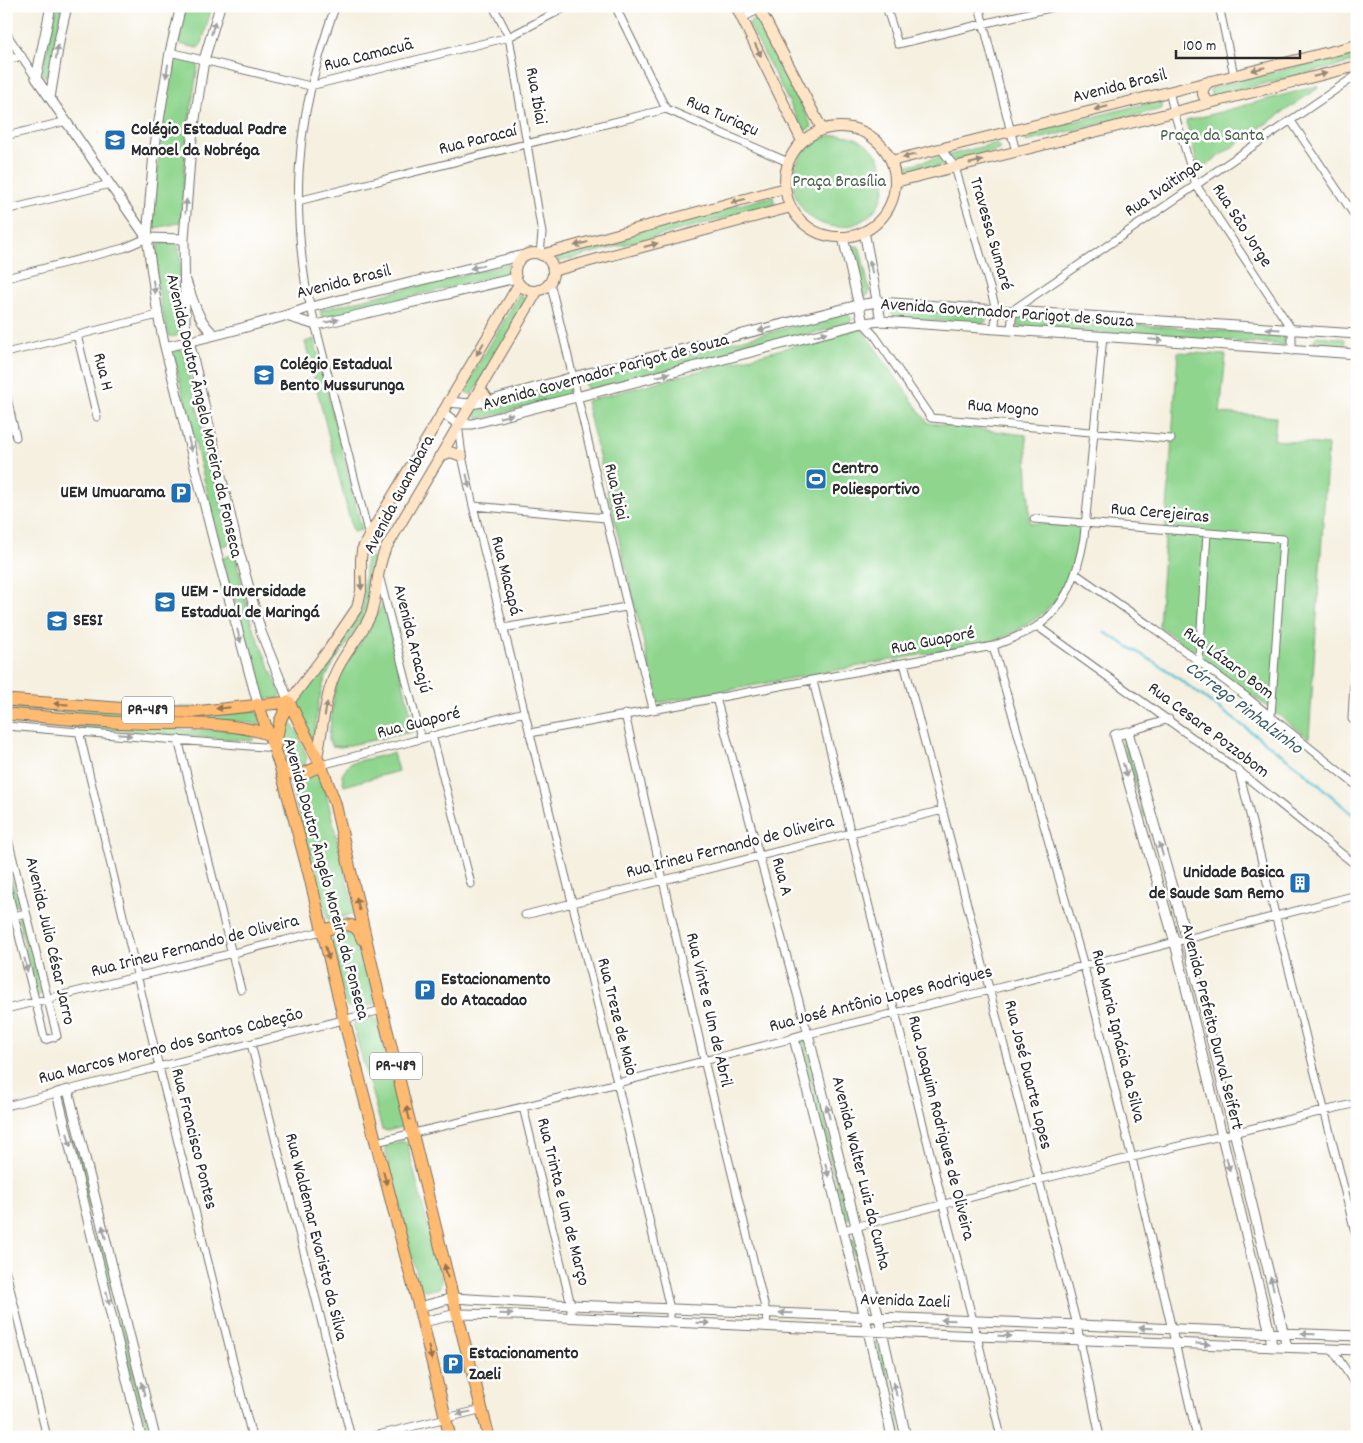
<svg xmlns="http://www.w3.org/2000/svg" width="1363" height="1443" font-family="Dekko,sans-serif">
<rect width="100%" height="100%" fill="#fff"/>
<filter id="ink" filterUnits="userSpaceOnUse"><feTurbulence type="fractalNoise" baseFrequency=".02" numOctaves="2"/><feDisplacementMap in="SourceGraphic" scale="10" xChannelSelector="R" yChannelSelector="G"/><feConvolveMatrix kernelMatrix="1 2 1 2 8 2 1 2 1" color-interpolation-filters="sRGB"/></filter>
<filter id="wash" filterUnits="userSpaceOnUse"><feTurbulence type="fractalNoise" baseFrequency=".0096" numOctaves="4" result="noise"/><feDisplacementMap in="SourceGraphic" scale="20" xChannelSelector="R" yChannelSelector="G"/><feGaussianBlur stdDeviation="1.12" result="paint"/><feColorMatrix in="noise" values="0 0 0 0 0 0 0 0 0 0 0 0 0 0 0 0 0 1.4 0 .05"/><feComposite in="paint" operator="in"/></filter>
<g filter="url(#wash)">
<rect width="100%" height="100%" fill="#f5f0e0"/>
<path fill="#8fd58e" stroke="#5d805c" d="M57 6H63L49 75 45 77 42 73Z
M186 6H212L202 43 198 48 180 44 177 39Z
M754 20 760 21 812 127 804 131 749 25 750 21Z
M1357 51V61L1211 97 1210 88Z
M176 55 197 60 198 65 186 141 182 218 179 223 155 228 153 227 152 219 163 121 173 57Z
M1317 86 1318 88 1199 170 1186 121Z
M1160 100 1162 103V109L1026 142 1024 134Z
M793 181a46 46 0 1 1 92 0a46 46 0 1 1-92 0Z
M997 143 999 145V150L910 174 907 168 908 165Z
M773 196 775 205 558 262 555 253Z
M172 242 176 243C185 255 178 286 178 301 178 309 182 327 179 333 177 337 173 337 169 336L168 333 161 307 154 255 159 244Z
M852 246H858L860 249 870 292 867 296H862L860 293 849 249Z
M512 263 511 273 322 318 320 310Z
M519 295 529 301 472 395 463 391Z
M895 308 983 314 986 317V321L983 324 895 318 891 312Z
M847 313 852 319 849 324 589 390 585 385 588 378Z
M1019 316 1281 335H1283L1285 342 1284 345 1018 327 1015 323V320Z
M861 328 928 423 1026 435 1030 523 1080 527C1079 537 1078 548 1076 558 1066 603 1034 624 995 641L658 703 586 401Z
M1317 336 1345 339V347L1343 350 1316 347 1314 344V339Z
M314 339 362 530 353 532 305 342Z
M180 349 183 351 231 542 229 544 222 546 220 544 173 353 174 350Z
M1178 352 1226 355 1220 413 1276 417 1274 440 1328 445 1309 738 1159 626Z
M563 386 569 390 567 396 483 418H478L474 414V410L481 405Z
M368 553C375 558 373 570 372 578 369 594 368 608 361 622 349 644 331 661 323 685 317 703 316 723 313 742L296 704 349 633 362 609 366 554Z
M233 555 236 558 251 622 281 695 279 698 263 699 261 697 222 558Z
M383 603 415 731 341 747 332 746 329 741V736L334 695 339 675 343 667 357 648Z
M6 702 256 709 262 725 237 721H190L6 708Z
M6 716 197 731 229 729 248 734 254 739 251 741 6 722Z
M287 718 298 732 307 758 304 767 297 770 287 765C278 750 282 735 287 718Z
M1124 736 1148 816 1144 817 1121 737Z
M393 753 398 771 344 786 342 775 350 763Z
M317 768 327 797 355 914 328 920 289 779C302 784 309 779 317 768Z
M6 853 19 905 15 906 6 871Z
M23 917 42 994 37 996 18 918Z
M351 927 355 932 358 943 364 953 375 1002 373 1005 353 1009 346 1005 331 938 332 931Z
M369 1018 376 1019 378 1022 404 1124 402 1127 387 1131 382 1129 353 1026 356 1021Z
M805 1038 850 1218 845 1219 800 1039Z
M67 1099 151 1437H147L62 1100Z
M403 1141 407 1144 442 1281 439 1288C431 1290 425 1293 420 1286L385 1149 387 1145Z
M854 1239 871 1308 866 1309 851 1240Z
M880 1340 902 1437H897L875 1341Z"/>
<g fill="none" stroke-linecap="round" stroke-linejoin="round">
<path stroke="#58c0d5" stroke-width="2.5" d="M1104 632 1164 668 1235 720 1296 765 1357 818"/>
</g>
</g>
<g filter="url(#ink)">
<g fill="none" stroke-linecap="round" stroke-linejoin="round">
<g stroke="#72706a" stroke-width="9">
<path id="minor" d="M336 6C329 21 325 38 320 54 296 133 293 206 306 288L369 536
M493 6 509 37 542 233 540 254
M615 6 666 109 788 162
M886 6 898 44 1058 6
M979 6 1016 152
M1219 6 1234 75
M742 18 766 6
M6 33 36 78
M170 52 310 86 509 37 568 6
M6 60 22 56
M1169 91 1174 112 1196 185 1292 330V351
M1291 121 1357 219
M6 136 67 121
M941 149 955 167 996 309 995 327
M298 201 666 109
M6 210 110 184
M6 278 124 248 147 238
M550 282C585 424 616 567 653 708
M863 323 875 336 931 418 1171 439
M1011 329 1013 310 1357 75
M77 335 97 417
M6 353 158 315
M6 394 16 437
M458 424 462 456 473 506 617 1082 670 1309V1321
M473 506 606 518
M1034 519 1283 539 1271 716
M1076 574 1156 630 1244 695 1357 786
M380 579 421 738
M1037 626 1239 771 1357 866
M503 628 626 607
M1357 629 1352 719 1357 723
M993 646 1084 966 1132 1158 1197 1437
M1199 661 1207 533
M904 663 1077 1325 1100 1437
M813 681 943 1205 977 1336 1001 1437
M716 698 808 1034 990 990 1357 895
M625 714 704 1060 766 1312 767 1325
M6 726 275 748
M79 731 159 1067 252 1437
M1128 732 1169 719
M530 733C684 703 839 676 993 646 1008 640 1023 635 1036 627 1067 607 1078 572 1084 538L1103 336
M432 735 471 884
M178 739 241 990
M321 765 524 712
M1239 771 1357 1240
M6 831 57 1036 45 1040 6 883
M525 915 943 810
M6 918 26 913
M6 1009 322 931
M251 1044 351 1437
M68 1090 382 1010
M6 1106 57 1093
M523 1107 571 1305V1317
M376 1142 523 1107 794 1038
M843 1230 1038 1180 1357 1103
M6 1272 47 1437
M1332 1349 1357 1387
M370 1437 483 1409"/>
</g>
<g stroke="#72706a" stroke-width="11">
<path id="tertiary" d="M51 6 36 78 147 238
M181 6 170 52 154 152 147 238 158 315 165 347 217 554 258 704
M220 6 204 60 191 145 184 239 185 324 238 548 261 632 289 702
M50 98 60 36 67 6
M864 231 881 321
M843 237 863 323
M147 238 184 239
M186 281C193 300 198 322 215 335
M286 316 316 325 516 278
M165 347C214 336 263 324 311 307L524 255
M448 402 470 404 489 401 573 377 858 305 878 302 1357 334
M442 412 458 424H472L863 323 881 321 1357 354
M419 1307 453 1298 571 1305 1357 1336
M423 1322 457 1314 516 1315 977 1336 1357 1350
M1272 1347 1270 1333 1175 943 1115 735 1128 732 1187 940 1287 1347
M141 1437 57 1093 68 1090 155 1437
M892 1437 865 1317 794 1038 808 1034 879 1318 906 1437"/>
</g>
<g stroke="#72706a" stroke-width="12">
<path id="secondary" d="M736 6 802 141
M758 6 822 129
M1209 102C1200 95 1201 89 1210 81
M785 182a55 55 0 1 1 110 0a55 55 0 1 1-110 0Z
M891 161 1357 45
M895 182 1357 66
M515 272a19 19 0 1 1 38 0a19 19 0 1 1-38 0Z
M541 255 785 188
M553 271 791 207
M480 388 489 401
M439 457 450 452 462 456
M289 702 329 649 357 608 361 591V559L362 550 369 536 519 284
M317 757C323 729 324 700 335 674 344 652 362 636 371 614 378 593 376 570 385 550L538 290"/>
</g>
<g stroke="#72706a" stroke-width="13">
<path id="primary" d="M6 700 171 712H194L289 702
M289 702 321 765 335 803 382 1010 453 1298 489 1437
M258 704 280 766 309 874 344 1020 419 1307 450 1437
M6 714C50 717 93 722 137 723 181 725 228 720 270 735
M275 747 280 721 289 702
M280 766C295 780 305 774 321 765
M322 931C338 926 356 917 362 939"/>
</g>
<use href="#minor" stroke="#fff" stroke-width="7"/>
<use href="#tertiary" stroke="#fff" stroke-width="9"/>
<use href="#secondary" stroke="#ffe4c6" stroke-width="10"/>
<use href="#primary" stroke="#ffbb71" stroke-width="11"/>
</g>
<defs><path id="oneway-solid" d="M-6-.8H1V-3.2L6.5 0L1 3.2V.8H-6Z" transform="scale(1.25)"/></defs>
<g fill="#a0a0a0">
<use href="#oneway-solid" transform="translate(213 28) rotate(-75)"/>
<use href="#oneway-solid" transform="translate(57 52) rotate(-81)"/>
<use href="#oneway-solid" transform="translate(167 71) rotate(99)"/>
<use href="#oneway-solid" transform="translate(186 206) rotate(-85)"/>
<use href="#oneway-solid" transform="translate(477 267) rotate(167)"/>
<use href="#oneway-solid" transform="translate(871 267) rotate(-101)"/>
<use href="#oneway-solid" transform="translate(154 287) rotate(81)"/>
<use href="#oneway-solid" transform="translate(332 321) rotate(-13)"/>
<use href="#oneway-solid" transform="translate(765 329) rotate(166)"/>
<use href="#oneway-solid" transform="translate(1273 329) rotate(-176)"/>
<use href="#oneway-solid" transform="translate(821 334) rotate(-15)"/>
<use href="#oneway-solid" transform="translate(1156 340) rotate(5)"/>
<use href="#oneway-solid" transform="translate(663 375) rotate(-15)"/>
<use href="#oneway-solid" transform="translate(506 416) rotate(-14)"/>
<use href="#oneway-solid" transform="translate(190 445) rotate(76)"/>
<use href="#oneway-solid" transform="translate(468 481) rotate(78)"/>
<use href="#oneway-solid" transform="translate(239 636) rotate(75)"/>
<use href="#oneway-solid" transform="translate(125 735) rotate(5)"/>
<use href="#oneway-solid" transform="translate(1125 770) rotate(74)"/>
<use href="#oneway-solid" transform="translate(1161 849) rotate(-106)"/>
<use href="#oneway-solid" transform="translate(26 965) rotate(77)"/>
<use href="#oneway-solid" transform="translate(828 1112) rotate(-104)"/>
<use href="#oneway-solid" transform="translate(69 1140) rotate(76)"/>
<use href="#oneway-solid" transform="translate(1228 1164) rotate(76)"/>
<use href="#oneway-solid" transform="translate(827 1170) rotate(76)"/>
<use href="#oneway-solid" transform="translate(104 1232) rotate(-104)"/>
<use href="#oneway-solid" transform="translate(1272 1283) rotate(-104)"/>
<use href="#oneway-solid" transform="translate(108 1298) rotate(76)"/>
<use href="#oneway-solid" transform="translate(786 1313) rotate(-178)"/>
<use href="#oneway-solid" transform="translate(506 1314) rotate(1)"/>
<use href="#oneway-solid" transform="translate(948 1320) rotate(-178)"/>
<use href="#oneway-solid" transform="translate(703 1323) rotate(2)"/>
<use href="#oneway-solid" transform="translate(1146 1328) rotate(-178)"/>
<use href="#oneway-solid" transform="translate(1308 1334) rotate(-178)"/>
<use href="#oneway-solid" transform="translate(1005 1336) rotate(2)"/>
<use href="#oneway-solid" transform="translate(1203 1344) rotate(3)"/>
<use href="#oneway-solid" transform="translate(143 1389) rotate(-104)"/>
<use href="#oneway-solid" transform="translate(895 1389) rotate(-103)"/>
<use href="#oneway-solid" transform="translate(464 1413) rotate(168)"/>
</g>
<g fill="#958878">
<use href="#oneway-solid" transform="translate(758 50) rotate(64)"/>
<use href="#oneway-solid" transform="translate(1258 69) rotate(166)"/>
<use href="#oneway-solid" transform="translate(1320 75) rotate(-14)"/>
<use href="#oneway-solid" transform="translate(1101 108) rotate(166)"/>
<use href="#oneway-solid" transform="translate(909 156) rotate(166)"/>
<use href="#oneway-solid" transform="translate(976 162) rotate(-14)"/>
<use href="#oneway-solid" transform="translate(738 201) rotate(165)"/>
<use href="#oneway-solid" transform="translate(581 244) rotate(165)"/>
<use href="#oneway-solid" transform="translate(651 245) rotate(-15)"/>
<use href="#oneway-solid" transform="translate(480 349) rotate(121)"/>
<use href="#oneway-solid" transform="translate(361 583) rotate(86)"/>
<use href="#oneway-solid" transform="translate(326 709) rotate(-80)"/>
</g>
<g fill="#95734e">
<use href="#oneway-solid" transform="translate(61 704) rotate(-176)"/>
<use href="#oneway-solid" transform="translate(223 708) rotate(174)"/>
<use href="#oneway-solid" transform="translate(358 904) rotate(-103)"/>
<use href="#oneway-solid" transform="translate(327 953) rotate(76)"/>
<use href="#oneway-solid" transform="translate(408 1113) rotate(-104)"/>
<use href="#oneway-solid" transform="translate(385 1178) rotate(75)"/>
<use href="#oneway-solid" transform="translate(446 1271) rotate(-104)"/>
<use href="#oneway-solid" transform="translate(430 1353) rotate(77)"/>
</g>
</g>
<defs>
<g id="school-square" transform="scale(1.125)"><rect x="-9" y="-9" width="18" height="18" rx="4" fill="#1f6fb2" stroke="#fff"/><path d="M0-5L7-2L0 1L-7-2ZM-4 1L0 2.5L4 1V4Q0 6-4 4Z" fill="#fff"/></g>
<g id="stadium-square" transform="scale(1.125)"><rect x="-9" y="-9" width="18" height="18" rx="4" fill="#1f6fb2" stroke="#fff"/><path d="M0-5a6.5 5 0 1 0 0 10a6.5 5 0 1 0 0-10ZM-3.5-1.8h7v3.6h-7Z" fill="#fff"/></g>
<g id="parking-square" transform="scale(1.125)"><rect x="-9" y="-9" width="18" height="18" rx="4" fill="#1f6fb2" stroke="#fff"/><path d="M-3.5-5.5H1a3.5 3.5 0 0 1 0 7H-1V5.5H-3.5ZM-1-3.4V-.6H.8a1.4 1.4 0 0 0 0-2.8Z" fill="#fff"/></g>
<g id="university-square" transform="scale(1.125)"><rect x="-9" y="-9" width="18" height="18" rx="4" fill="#1f6fb2" stroke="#fff"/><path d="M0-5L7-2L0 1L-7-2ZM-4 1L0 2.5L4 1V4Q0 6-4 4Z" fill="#fff"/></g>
<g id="building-square" transform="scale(1.125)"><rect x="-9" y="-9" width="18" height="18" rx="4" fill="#1f6fb2" stroke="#fff"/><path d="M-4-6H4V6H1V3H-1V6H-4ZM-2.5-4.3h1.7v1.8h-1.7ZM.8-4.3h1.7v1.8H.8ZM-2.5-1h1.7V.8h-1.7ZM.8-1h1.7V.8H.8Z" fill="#fff"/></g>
</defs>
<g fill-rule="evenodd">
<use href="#school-square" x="115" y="140"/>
<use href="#school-square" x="264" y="375"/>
<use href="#stadium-square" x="816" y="479"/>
<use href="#parking-square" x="181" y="493"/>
<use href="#university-square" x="165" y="602"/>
<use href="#school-square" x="57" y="621"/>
<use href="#building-square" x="1300" y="883"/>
<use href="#parking-square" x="425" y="990"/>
<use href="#parking-square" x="453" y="1364"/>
</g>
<g text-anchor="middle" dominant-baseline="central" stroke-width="5" stroke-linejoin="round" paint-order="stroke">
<g fill="#fff" stroke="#6b6b6b" stroke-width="1">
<rect x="122" y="696.5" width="52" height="27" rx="4"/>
<rect x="370" y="1052.5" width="52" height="27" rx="4"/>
</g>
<g font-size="16" font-weight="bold" fill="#2b2b2b">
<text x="148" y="710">PR-489</text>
<text x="396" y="1066">PR-489</text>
</g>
<g font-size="18" fill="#2b2b2b" stroke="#fff">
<text transform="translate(369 56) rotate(-14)">Rua Camacuã</text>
<text transform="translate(1120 87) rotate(-14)">Avenida Brasil</text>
<text transform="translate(535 96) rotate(80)">Rua Ibiai</text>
<text transform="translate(722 117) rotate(24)">Rua Turiaçu</text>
<text transform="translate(478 141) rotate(-14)">Rua Paracaí</text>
<text transform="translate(1164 189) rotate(-34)">Rua Ivaitinga</text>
<text transform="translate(1241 226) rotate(57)">Rua São Jorge</text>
<text transform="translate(990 234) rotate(74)">Travessa Sumaré</text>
<text transform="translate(344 283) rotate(-14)">Avenida Brasil</text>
<text transform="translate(1007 314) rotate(4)">Avenida Governador Parigot de Souza</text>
<text transform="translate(102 372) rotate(76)">Rua H</text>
<text transform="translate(606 373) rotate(-15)">Avenida Governador Parigot de Souza</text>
<text transform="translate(1003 409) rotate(5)">Rua Mogno</text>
<text transform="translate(203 416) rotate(77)">Avenida Doutor Ângelo Moreira da Fonseca</text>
<text transform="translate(615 492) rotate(77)">Rua Ibiai</text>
<text transform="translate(400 495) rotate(-62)">Avenida Guanabara</text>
<text transform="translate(1160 514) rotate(5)">Rua Cerejeiras</text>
<text transform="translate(505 576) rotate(76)">Rua Macapá</text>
<text transform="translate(411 639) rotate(76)">Avenida Aracajú</text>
<text transform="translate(933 642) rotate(-11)">Rua Guaporé</text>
<text transform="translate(1228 664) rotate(37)">Rua Lázaro Bom</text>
<text transform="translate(419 724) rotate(-14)">Rua Guaporé</text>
<text transform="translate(1208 731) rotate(37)">Rua Cesare Pozzobom</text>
<text transform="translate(730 848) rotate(-14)">Rua Irineu Fernando de Oliveira</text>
<text transform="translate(781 877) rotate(75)">Rua A</text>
<text transform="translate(325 879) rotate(75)">Avenida Doutor Ângelo Moreira da Fonseca</text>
<text transform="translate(49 941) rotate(77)">Avenida Julio César Jarro</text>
<text transform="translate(195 947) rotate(-14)">Rua Irineu Fernando de Oliveira</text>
<text transform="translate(881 1000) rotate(-14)">Rua José Antônio Lopes Rodrigues</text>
<text transform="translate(708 1010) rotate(77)">Rua Vinte e Um de Abril</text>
<text transform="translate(616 1017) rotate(76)">Rua Treze de Maio</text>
<text transform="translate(1211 1027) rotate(76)">Avenida Prefeito Durval Seifert</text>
<text transform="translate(1117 1036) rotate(76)">Rua Maria Ignácia da Silva</text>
<text transform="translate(171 1047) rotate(-14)">Rua Marcos Moreno dos Santos Cabeção</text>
<text transform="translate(1027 1075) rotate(76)">Rua José Duarte Lopes</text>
<text transform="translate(940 1128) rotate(76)">Rua Joaquim Rodrigues de Oliveira</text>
<text transform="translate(193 1139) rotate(76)">Rua Francisco Pontes</text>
<text transform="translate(860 1173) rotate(76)">Avenida Walter Luiz da Cunha</text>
<text transform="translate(562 1202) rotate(76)">Rua Trinta e Um de Março</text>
<text transform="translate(315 1237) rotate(76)">Rua Waldemar Evaristo da Silva</text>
<text transform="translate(905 1302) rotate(2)">Avenida Zaeli</text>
</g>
<g font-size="18" font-weight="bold" fill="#2b2b2b" stroke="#fff" text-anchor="start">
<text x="131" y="130">Colégio Estadual Padre<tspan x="131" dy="21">Manoel da Nobréga</tspan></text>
<text x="280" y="365">Colégio Estadual<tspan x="280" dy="21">Bento Mussurunga</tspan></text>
<text x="832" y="469">Centro<tspan x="832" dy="21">Poliesportivo</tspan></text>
<text x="165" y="493" text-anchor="end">UEM Umuarama</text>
<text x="181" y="592">UEM - Unversidade<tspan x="181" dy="21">Estadual de Maringá</tspan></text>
<text x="73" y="621">SESI</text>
<text x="1284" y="873" text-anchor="end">Unidade Basica<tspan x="1284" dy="21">de Saude Sam Remo</tspan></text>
<text x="441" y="980">Estacionamento<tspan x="441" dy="21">do Atacadao</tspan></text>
<text x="469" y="1354">Estacionamento<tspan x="469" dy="21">Zaeli</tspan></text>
</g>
<g font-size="18" fill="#495e49" stroke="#fff">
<text x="1212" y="136">Praça da Santa</text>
<text x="839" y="182">Praça Brasília</text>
</g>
<g font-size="19" font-style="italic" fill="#3b5f66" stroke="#fff">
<text transform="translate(1243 709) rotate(37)">Córrego Pinhalzinho</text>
</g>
</g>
<rect width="1363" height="1443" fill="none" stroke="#fff" stroke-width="25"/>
<path d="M1176 50v8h124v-8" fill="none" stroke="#2b2b2b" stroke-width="2.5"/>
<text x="1183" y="50" font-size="15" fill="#2b2b2b" stroke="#ffffff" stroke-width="4" paint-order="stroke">100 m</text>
</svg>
